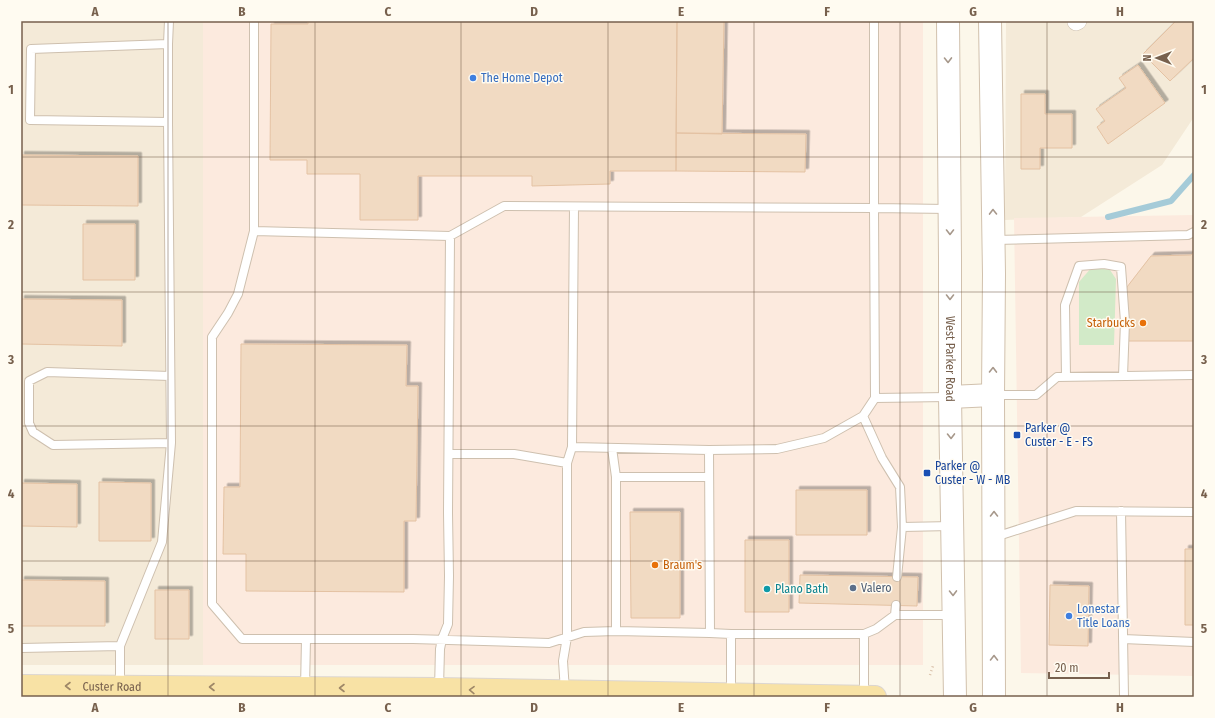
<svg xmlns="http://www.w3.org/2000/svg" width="1215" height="718" font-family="'Fira Sans Condensed',sans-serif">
<defs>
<filter id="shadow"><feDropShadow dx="3.5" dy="-3.5" stdDeviation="0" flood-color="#0004"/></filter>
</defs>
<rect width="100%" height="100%" fill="#fcf7ea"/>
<path fill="#f4ead8" d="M21 21H203V665H21Z
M1006 21H1194V117L1162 165 1081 217 1005 220Z"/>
<path fill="#fceade" d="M203 21H923V665H203Z
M1194 215V676L1021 673 1014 218Z"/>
<path fill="#d2eac8" d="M1092 267 1110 270 1116 279 1114 345H1079V282Z"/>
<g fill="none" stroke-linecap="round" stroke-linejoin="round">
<path stroke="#a5cbd8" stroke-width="6" d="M1108 217 1171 201 1194 175"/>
</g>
<path fill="#f1dac2" stroke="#e4c2a3" filter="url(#shadow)" d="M308 21H677L676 171H610V184L532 186V176H418V220H360V174H307V160H270L271 24H308Z
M677 21H724L722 134 676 133Z
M1176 21H1194V58L1170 81 1143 54Z
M1138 65 1165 103 1108 144 1097 127 1105 121 1096 109 1126 88 1119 78Z
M1021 94H1045V114H1072V148H1040V169H1021Z
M676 133 806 134 805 172 676 171Z
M21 155 138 156V206L21 205Z
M83 224H135V280H83Z
M1194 252V341H1127V287L1151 256 1191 255Z
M21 299 122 300V346L21 344Z
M241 344 407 345 406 386H418L416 521H404V592L246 591V554H223L224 487H240Z
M99 482 151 483V541H99Z
M21 483 77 484V527L21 526Z
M796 490H867V535H796Z
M630 512H680V618H631Z
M745 540H789V612H745Z
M1185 549H1194V625H1185Z
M800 575 918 577 917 606 799 603Z
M21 580 105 581V626H21Z
M1050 585 1089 586 1088 646 1049 645Z
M155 590H189V639H155Z"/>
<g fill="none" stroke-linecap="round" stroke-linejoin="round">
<g stroke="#cec0af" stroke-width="10">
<path id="service" d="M169 21 168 44 31 49 30 120 168 122 171 443 53 445 33 432 29 423V381L47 372 170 376
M254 21V231L450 236 504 206 874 208V21
M168 122V44
M574 207 572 447 709 450 777 449 824 438 863 416 875 398 874 208 949 209
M254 231 238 294 228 313 212 337V604L242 639H413L549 643 584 632 616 631 710 633
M994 240 1188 235 1194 232
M1066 377 1065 305 1079 266 1104 264 1121 267 1125 322 1123 376
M994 395H1036L1057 377 1194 375
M875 398 948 397
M863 416 882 458 900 487 902 527 952 526
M612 448 616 477H708
M709 450 710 633 731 634V694
M449 454H514L567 463
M1121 511 1124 697
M995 537 1076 511 1194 512
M897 577 902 527
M895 615 896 605
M616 631V477
M731 634H864
M1123 639 1194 642
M120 646 162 542 171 443
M21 648 120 646V686
M305 688 306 639
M439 688 440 649 442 639 448 624 449 576 448 513 450 236
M565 691 563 661 567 637V463L572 447
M864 697V634L876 629 895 615H953"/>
</g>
<g stroke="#cec0af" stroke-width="18">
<path id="minor" d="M1076 22 1078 21"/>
</g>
<g stroke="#d1c1ad" stroke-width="24">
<g id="secondary">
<path id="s1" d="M948 21 950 258V397L955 697"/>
<path d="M990 21 994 274 993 395 994 697"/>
<path d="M950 397 993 395"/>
</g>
</g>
<g stroke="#dcd6d1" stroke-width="24">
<g id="primary">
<path id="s2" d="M21 686 439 689 875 697"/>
</g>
</g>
<path stroke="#d7bda5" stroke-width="2.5" stroke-dasharray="1 3" stroke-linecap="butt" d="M930 675 933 666"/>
<use href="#service" stroke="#fff" stroke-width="8"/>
<use href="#minor" stroke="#fff" stroke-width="17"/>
<use href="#secondary" stroke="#fff" stroke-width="22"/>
<use href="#primary" stroke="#f8e2a5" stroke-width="22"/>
</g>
<defs><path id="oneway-chevron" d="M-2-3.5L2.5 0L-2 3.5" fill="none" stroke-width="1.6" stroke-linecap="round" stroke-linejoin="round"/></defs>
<g stroke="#a7988b">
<use href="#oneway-chevron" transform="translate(948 60) rotate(89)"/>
<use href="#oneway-chevron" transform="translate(993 212) rotate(-91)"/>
<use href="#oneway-chevron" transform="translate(950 232) rotate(90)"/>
<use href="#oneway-chevron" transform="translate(950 297) rotate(90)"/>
<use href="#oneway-chevron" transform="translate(993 370) rotate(-89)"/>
<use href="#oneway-chevron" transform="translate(951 436) rotate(89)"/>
<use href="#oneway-chevron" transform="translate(994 514) rotate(-90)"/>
<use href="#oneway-chevron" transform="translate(953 593) rotate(89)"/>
<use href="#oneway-chevron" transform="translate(994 658) rotate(-90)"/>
</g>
<g stroke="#9e8767">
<use href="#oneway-chevron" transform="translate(68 686) rotate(-180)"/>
<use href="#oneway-chevron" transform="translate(212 687) rotate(-180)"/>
<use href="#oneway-chevron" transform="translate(342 688) rotate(-180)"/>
<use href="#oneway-chevron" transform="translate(472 690) rotate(-179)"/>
</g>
<path fill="none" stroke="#77604d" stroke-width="1" stroke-opacity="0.55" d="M168 21V697M315 21V697M461 21V697M608 21V697M754 21V697M900 21V697M1047 21V697M21 157H1194M21 292H1194M21 426H1194M21 561H1194"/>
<g fill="#3f7fe0" stroke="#fffbf1" stroke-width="1.5">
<circle cx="473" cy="78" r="4"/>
<circle cx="1069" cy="616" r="4"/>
</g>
<g fill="#e8710a" stroke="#fffbf1" stroke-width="1.5">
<circle cx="1143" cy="323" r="4"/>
<circle cx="655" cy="565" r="4"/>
</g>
<g fill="#1a4fb4" stroke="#fffbf1" stroke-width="1.5">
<rect x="1013" y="431" width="8" height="8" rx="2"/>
<rect x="923" y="469" width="8" height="8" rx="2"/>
</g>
<circle fill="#5c6f8a" stroke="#fffbf1" stroke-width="1.5" cx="853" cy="588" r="4"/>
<circle fill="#0f9aa8" stroke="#fffbf1" stroke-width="1.5" cx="767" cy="589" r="4"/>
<g text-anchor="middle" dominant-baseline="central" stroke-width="3" stroke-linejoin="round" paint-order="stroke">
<g font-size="12" fill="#366cbe" stroke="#fffbf1" text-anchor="start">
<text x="481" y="78">The Home Depot</text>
<text x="1077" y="609">Lonestar<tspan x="1077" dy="14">Title Loans</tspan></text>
</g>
<g font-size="12" fill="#c56008" stroke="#fffbf1" text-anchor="end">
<text x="1135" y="323">Starbucks</text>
<text x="663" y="565" text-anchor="start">Braum's</text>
</g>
<g font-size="12" fill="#77604d" stroke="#fffbf1">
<text stroke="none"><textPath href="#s1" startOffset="338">West Parker Road</textPath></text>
<text stroke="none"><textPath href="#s2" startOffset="91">Custer Road</textPath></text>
</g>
<g font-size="12" fill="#164399" stroke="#fffbf1" text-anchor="start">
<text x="1025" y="428">Parker @<tspan x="1025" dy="14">Custer - E - FS</tspan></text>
<text x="935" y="466">Parker @<tspan x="935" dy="14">Custer - W - MB</tspan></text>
</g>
<g font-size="12" fill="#4e5e75" stroke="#fffbf1" text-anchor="start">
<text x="861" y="588">Valero</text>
</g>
<g font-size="12" fill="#0d838f" stroke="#fffbf1" text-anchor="start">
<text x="775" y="589">Plano Bath</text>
</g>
</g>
<rect width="1215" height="718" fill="none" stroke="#fffbf1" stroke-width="44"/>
<g transform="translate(1157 58) rotate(270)" stroke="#fffbf1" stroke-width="3" paint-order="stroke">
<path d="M0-3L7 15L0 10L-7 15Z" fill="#77604d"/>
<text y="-6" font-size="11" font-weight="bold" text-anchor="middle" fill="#77604d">N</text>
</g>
<path d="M1049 672v6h60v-6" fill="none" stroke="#77604d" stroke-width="2"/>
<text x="1055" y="672" font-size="12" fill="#77604d" stroke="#fffbf1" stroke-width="3" paint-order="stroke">20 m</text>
<rect x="22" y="22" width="1171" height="674" fill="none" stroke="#77604d" stroke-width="1.5"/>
<g font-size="13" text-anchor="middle" font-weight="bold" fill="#77604d">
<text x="95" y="16">A</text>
<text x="242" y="16">B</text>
<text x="388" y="16">C</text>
<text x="534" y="16">D</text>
<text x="681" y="16">E</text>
<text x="827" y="16">F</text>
<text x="973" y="16">G</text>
<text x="1120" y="16">H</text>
<text x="11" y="94">1</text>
<text x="1204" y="94">1</text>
<text x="11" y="229">2</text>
<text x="1204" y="229">2</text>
<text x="11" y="364">3</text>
<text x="1204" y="364">3</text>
<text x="11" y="498">4</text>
<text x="1204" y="498">4</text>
<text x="11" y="633">5</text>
<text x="1204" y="633">5</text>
<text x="95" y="712">A</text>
<text x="242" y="712">B</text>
<text x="388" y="712">C</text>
<text x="534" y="712">D</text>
<text x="681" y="712">E</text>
<text x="827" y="712">F</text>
<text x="973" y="712">G</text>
<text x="1120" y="712">H</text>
</g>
</svg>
